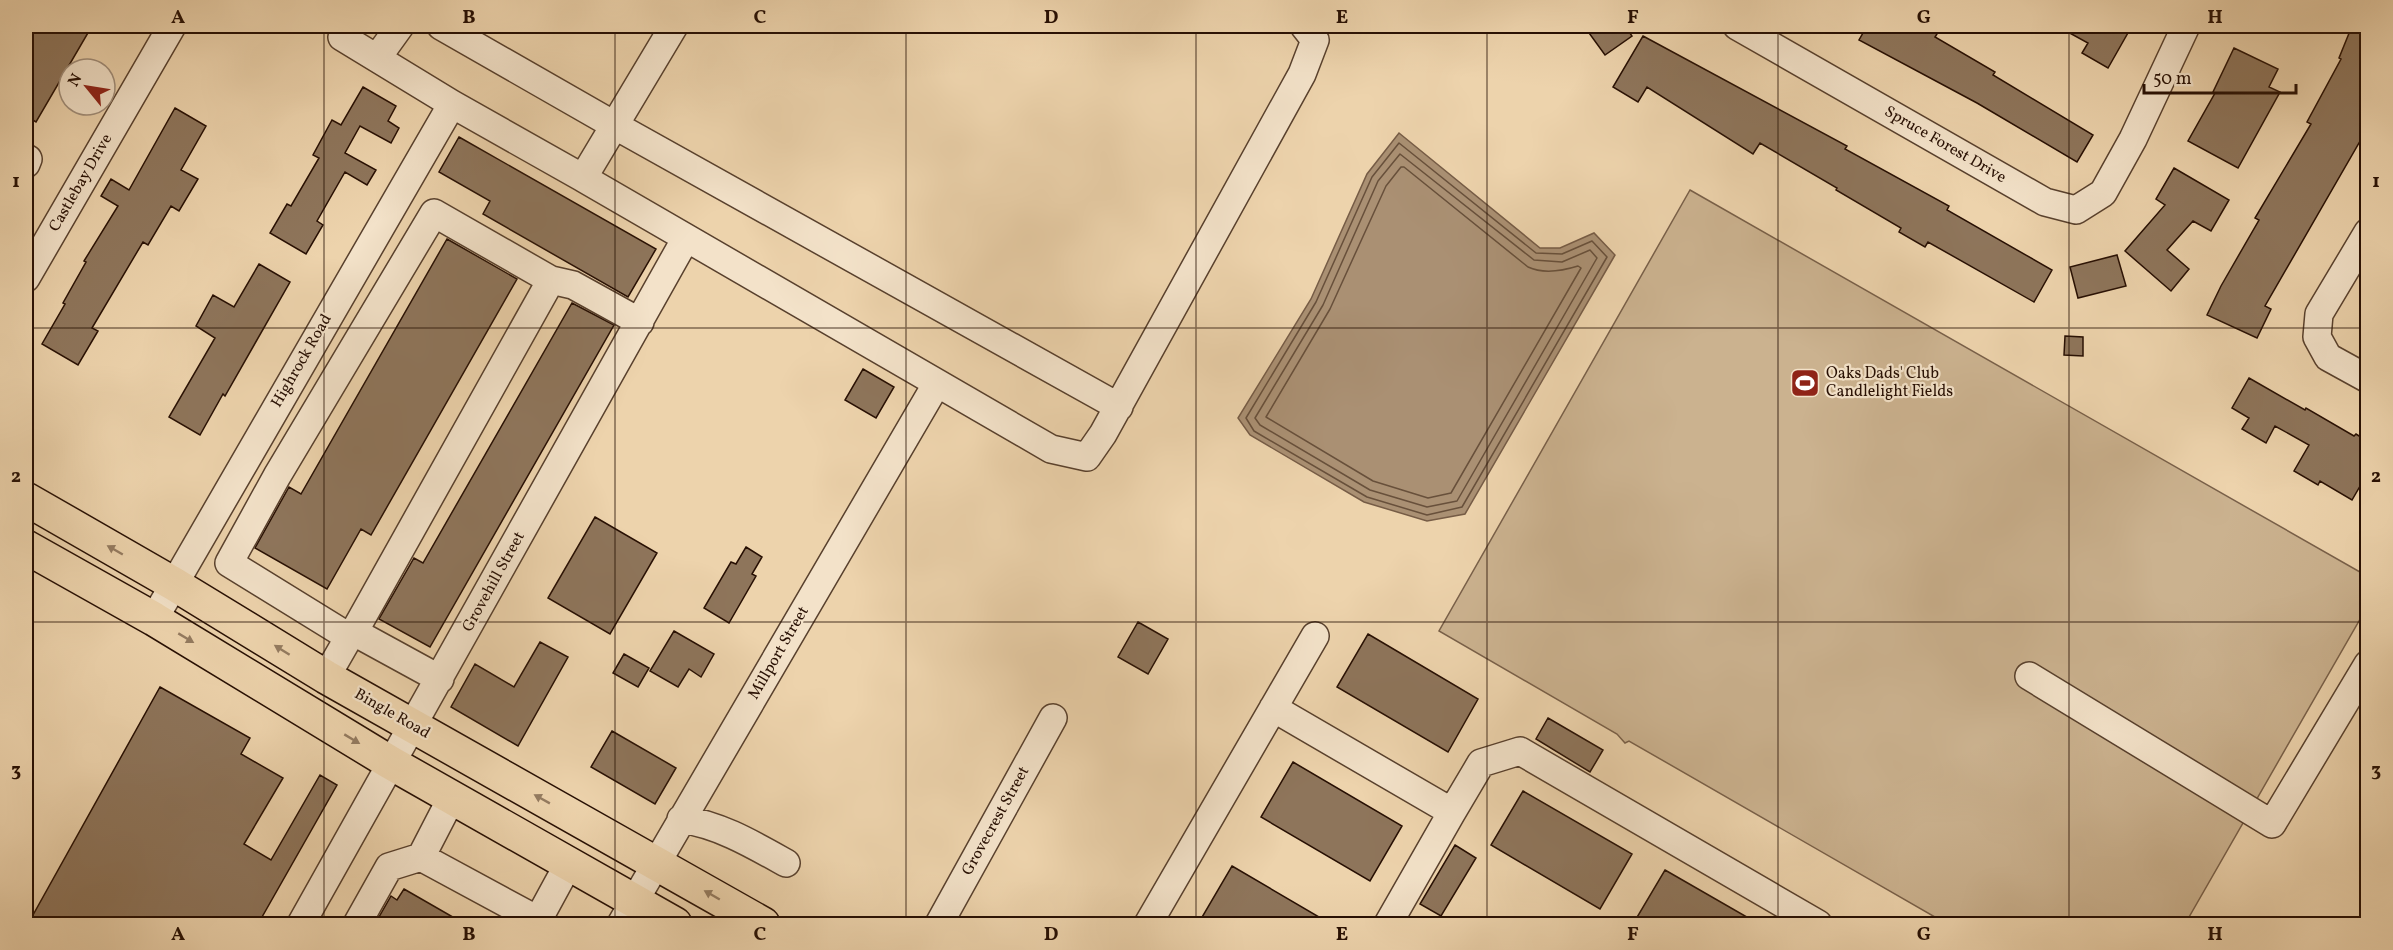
<svg xmlns="http://www.w3.org/2000/svg" width="2393" height="950" font-family="Vollkorn,serif">
<rect width="100%" height="100%" fill="#edd3ac"/>
<filter id="stains"><feTurbulence type="fractalNoise" baseFrequency=".00333" numOctaves="4"/><feColorMatrix values="0 0 0 0 .2 0 0 0 0 .09 0 0 0 0 .02 0 0 0 .5 -.17"/></filter>
<radialGradient id="worn" r=".72"><stop offset=".6" stop-color="#630" stop-opacity="0"/><stop offset="1" stop-color="#630" stop-opacity=".3"/></radialGradient>
<path fill="#cbb28f" stroke="#796049" stroke-width="1.5" d="M1690 190 2367 576V607L2185 924H1947L1629 741 1625 743 1617 734 1439 631Z"/>
<path fill="#aa9073" stroke="#765c46" stroke-width="1.5" d="M1399 133 1540 248H1560L1594 233 1615 255 1465 514 1427 521 1364 502 1250 435 1238 418 1311 299 1367 174Z"/>
<g fill="none" stroke-linecap="round" stroke-linejoin="round">
<path stroke="#68503b" stroke-width="1.5" d="M1399 143 1536 253 1562 254 1592 241 1607 257 1462 507 1427 515 1367 497 1254 431 1246 418 1316 302 1372 177Z
M1400 154 1534 260 1562 262 1590 250 1597 258 1457 501 1427 507 1370 490 1260 425 1255 418 1323 305 1378 181Z
M1401 167H1404L1528 267C1543 274 1562 271 1578 266L1581 268 1451 493 1428 498 1373 481 1266 417 1330 309 1386 186Z"/>
</g>
<path fill="#8e755b" stroke="#270f03" stroke-width="1.5" d="M26 26H92L36 122 26 116Z
M1584 26H1625L1632 36 1605 55Z
M1867 26H1942L1935 37 1995 72 1993 75 2093 135 2077 162 1977 103 1859 40Z
M2057 26H2120L2129 31 2108 68 2082 53 2088 43Z
M2352 26H2367V129L2265 306 2271 309 2257 338 2207 315 2221 286 2259 220 2255 218 2311 124 2307 122 2341 59 2339 58Z
M1643 36 1847 146 1845 149 1949 206 1947 210 2052 270 2034 302 1928 242 1925 247 1899 232 1901 228 1836 190 1837 188 1760 143 1753 154 1647 87 1638 102 1613 87Z
M2234 48 2278 69 2269 87 2280 92 2238 168 2188 141 2215 93 2213 92Z
M363 87 396 106 388 121 399 128 391 143 360 126 345 153 376 170 367 185 345 172 317 221 323 225 306 254 270 233 287 204 291 206 319 158 313 155 332 120 341 125Z
M175 108 206 126 181 170 198 179 179 211 171 206 148 245 143 242 92 328 98 331 78 365 42 344 65 304 63 303 86 262 84 261 118 206 101 196 111 179 129 190Z
M459 137 656 249 628 297 483 214 490 201 439 172Z
M2174 168 2229 200 2211 231 2193 221 2167 250 2189 269 2171 291 2125 251 2165 205 2156 199Z
M447 239 517 279 371 535 361 529 327 589 255 548 289 487 301 494Z
M2117 255 2126 286 2078 298 2070 267Z
M259 264 290 282 225 396 223 394 200 435 169 417 215 338 196 326 213 295 234 307Z
M572 303 614 325 430 647 379 619 414 558 423 563Z
M2065 336 2083 337V356L2064 355Z
M863 369 894 387 876 418 845 400Z
M2249 378 2305 410 2306 408 2354 436 2356 434 2367 441V474L2352 500 2320 481 2318 485 2294 471 2309 445 2275 426 2266 443 2242 429 2249 418 2232 408Z
M595 517 657 553 610 634 548 598Z
M746 547 762 557 752 574 756 576 729 623 704 608 731 562 736 564Z
M1138 622 1168 639 1148 674 1118 657Z
M674 631 714 654 701 677 689 669 678 687 650 671Z
M1368 634 1478 699 1448 752 1337 687Z
M540 642 568 657 518 746 451 707 475 664 514 687Z
M624 654 649 668 638 687 613 673Z
M160 687 250 738 241 754 283 778 244 844 271 860 320 775 337 785 258 924H28Z
M1548 718 1603 750 1590 772 1536 739Z
M612 731 676 768 655 804 591 767Z
M1293 762 1402 826 1370 881 1261 817Z
M1523 791 1632 854 1600 909 1491 845Z
M1455 845 1476 858 1441 916 1420 904Z
M1232 866 1331 924H1198Z
M1665 870 1759 924H1633Z
M404 889 465 924H375L391 896 397 900Z"/>
<g fill="none" stroke-linecap="round" stroke-linejoin="round">
<g stroke="#58402d" stroke-width="30">
<path id="minor" d="M441 26 614 125 1119 407
M674 26 583 178 1051 449 1087 457 1103 434 1302 74 1315 40 1304 26
M1737 26 2045 202 2076 210 2103 193 2133 139 2186 26
M342 37 452 104 583 178
M377 58 400 26
M26 158 28 159 26 164
M2368 232 2319 314 2317 337 2328 357 2368 379
M26 278 172 26
M551 280 573 285 640 322
M154 619 452 104
M354 632 349 637 229 563 277 476 434 213 551 280 354 632 440 679
M2029 676 2272 824 2368 664
M326 677 349 637
M1273 708 1452 812 1388 924
M1452 812 1481 763 1520 751 1818 924
M681 819C720 825 752 844 786 863
M421 857 545 924
M538 920 569 863
M301 924 686 238
M357 924 389 867 421 857 452 797
M621 924 937 383
M939 924 1053 718
M1148 924 1315 636"/>
</g>
<g stroke="#270f03" stroke-width="36">
<path id="major" d="M26 499 174 584 326 677 763 924
M26 547 154 619 391 763 675 924"/>
</g>
<use href="#minor" stroke="#f3e2c9" stroke-width="27"/>
<use href="#major" stroke="#edd3ac" stroke-width="33"/>
</g>
<defs><path id="oneway-solid" d="M-6-.8H1V-3.2L6.5 0L1 3.2V.8H-6Z" transform="scale(1.5)"/></defs>
<g fill="#947b60">
<use href="#oneway-solid" transform="translate(115 550) rotate(-150)"/>
<use href="#oneway-solid" transform="translate(186 638) rotate(31)"/>
<use href="#oneway-solid" transform="translate(282 650) rotate(-148)"/>
<use href="#oneway-solid" transform="translate(352 739) rotate(31)"/>
<use href="#oneway-solid" transform="translate(542 799) rotate(-151)"/>
<use href="#oneway-solid" transform="translate(712 895) rotate(-150)"/>
</g>
<path fill="none" stroke="#270f03" stroke-width="1.5" stroke-opacity="0.55" d="M324 26V924M615 26V924M906 26V924M1196 26V924M1487 26V924M1778 26V924M2069 26V924M26 328H2368M26 622H2368"/>
<defs>
<g id="stadium-square" transform="scale(1.5)"><rect x="-9" y="-9" width="18" height="18" rx="4" fill="#8f2418" stroke="#f3e2c9"/><path d="M0-5a6.5 5 0 1 0 0 10a6.5 5 0 1 0 0-10ZM-3.5-1.8h7v3.6h-7Z" fill="#fff"/></g>
</defs>
<g fill-rule="evenodd">
<use href="#stadium-square" x="1805" y="383"/>
</g>
<g text-anchor="middle" dominant-baseline="central" stroke-width="4.5" stroke-linejoin="round" paint-order="stroke">
<g font-size="16" fill="#270f03" stroke="#f3e2c9">
<text transform="translate(1945 145) rotate(30)">Spruce Forest Drive</text>
<text transform="translate(81 183) rotate(-60)">Castlebay Drive</text>
<text transform="translate(302 361) rotate(-60)">Highrock Road</text>
<text transform="translate(494 582) rotate(-61)">Grovehill Street</text>
<text transform="translate(779 653) rotate(-60)">Millport Street</text>
<text transform="translate(392 714) rotate(30)">Bingle Road</text>
<text transform="translate(996 821) rotate(-61)">Grovecrest Street</text>
</g>
<g font-size="16" fill="#270f03" stroke="#f3e2c9" text-anchor="start">
<text x="1826" y="374">Oaks Dads' Club<tspan x="1826" dy="18">Candlelight Fields</tspan></text>
</g>
</g>
<rect width="2393" height="950" fill="none" stroke="#edd3ac" stroke-width="66"/>
<g transform="translate(87 87) rotate(300)"><circle r="28" fill="#f3e2c9" stroke="#a18e7a" stroke-width="1.5"/>
<path d="M0-4.5L10 22L0 15L-10 22Z" fill="#8f2418"/>
<text y="-9" font-size="16" font-weight="bold" text-anchor="middle" fill="#270f03">N</text>
</g>
<path d="M2144 84v9h152v-9" fill="none" stroke="#270f03" stroke-width="3"/>
<text x="2153" y="84" font-size="18" fill="#270f03" stroke="#f3e2c9" stroke-width="4.5" paint-order="stroke">50 m</text>
<rect x="33" y="33" width="2327" height="884" fill="none" stroke="#270f03" stroke-width="2"/>
<g font-size="20" text-anchor="middle" font-weight="bold" fill="#270f03">
<text x="178" y="23">A</text>
<text x="469" y="23">B</text>
<text x="760" y="23">C</text>
<text x="1051" y="23">D</text>
<text x="1342" y="23">E</text>
<text x="1633" y="23">F</text>
<text x="1924" y="23">G</text>
<text x="2215" y="23">H</text>
<text x="16" y="187">1</text>
<text x="2376" y="187">1</text>
<text x="16" y="482">2</text>
<text x="2376" y="482">2</text>
<text x="16" y="776">3</text>
<text x="2376" y="776">3</text>
<text x="178" y="940">A</text>
<text x="469" y="940">B</text>
<text x="760" y="940">C</text>
<text x="1051" y="940">D</text>
<text x="1342" y="940">E</text>
<text x="1633" y="940">F</text>
<text x="1924" y="940">G</text>
<text x="2215" y="940">H</text>
</g>
<rect width="100%" height="100%" filter="url(#stains)"/>
<rect width="100%" height="100%" fill="url(#worn)"/>
</svg>
